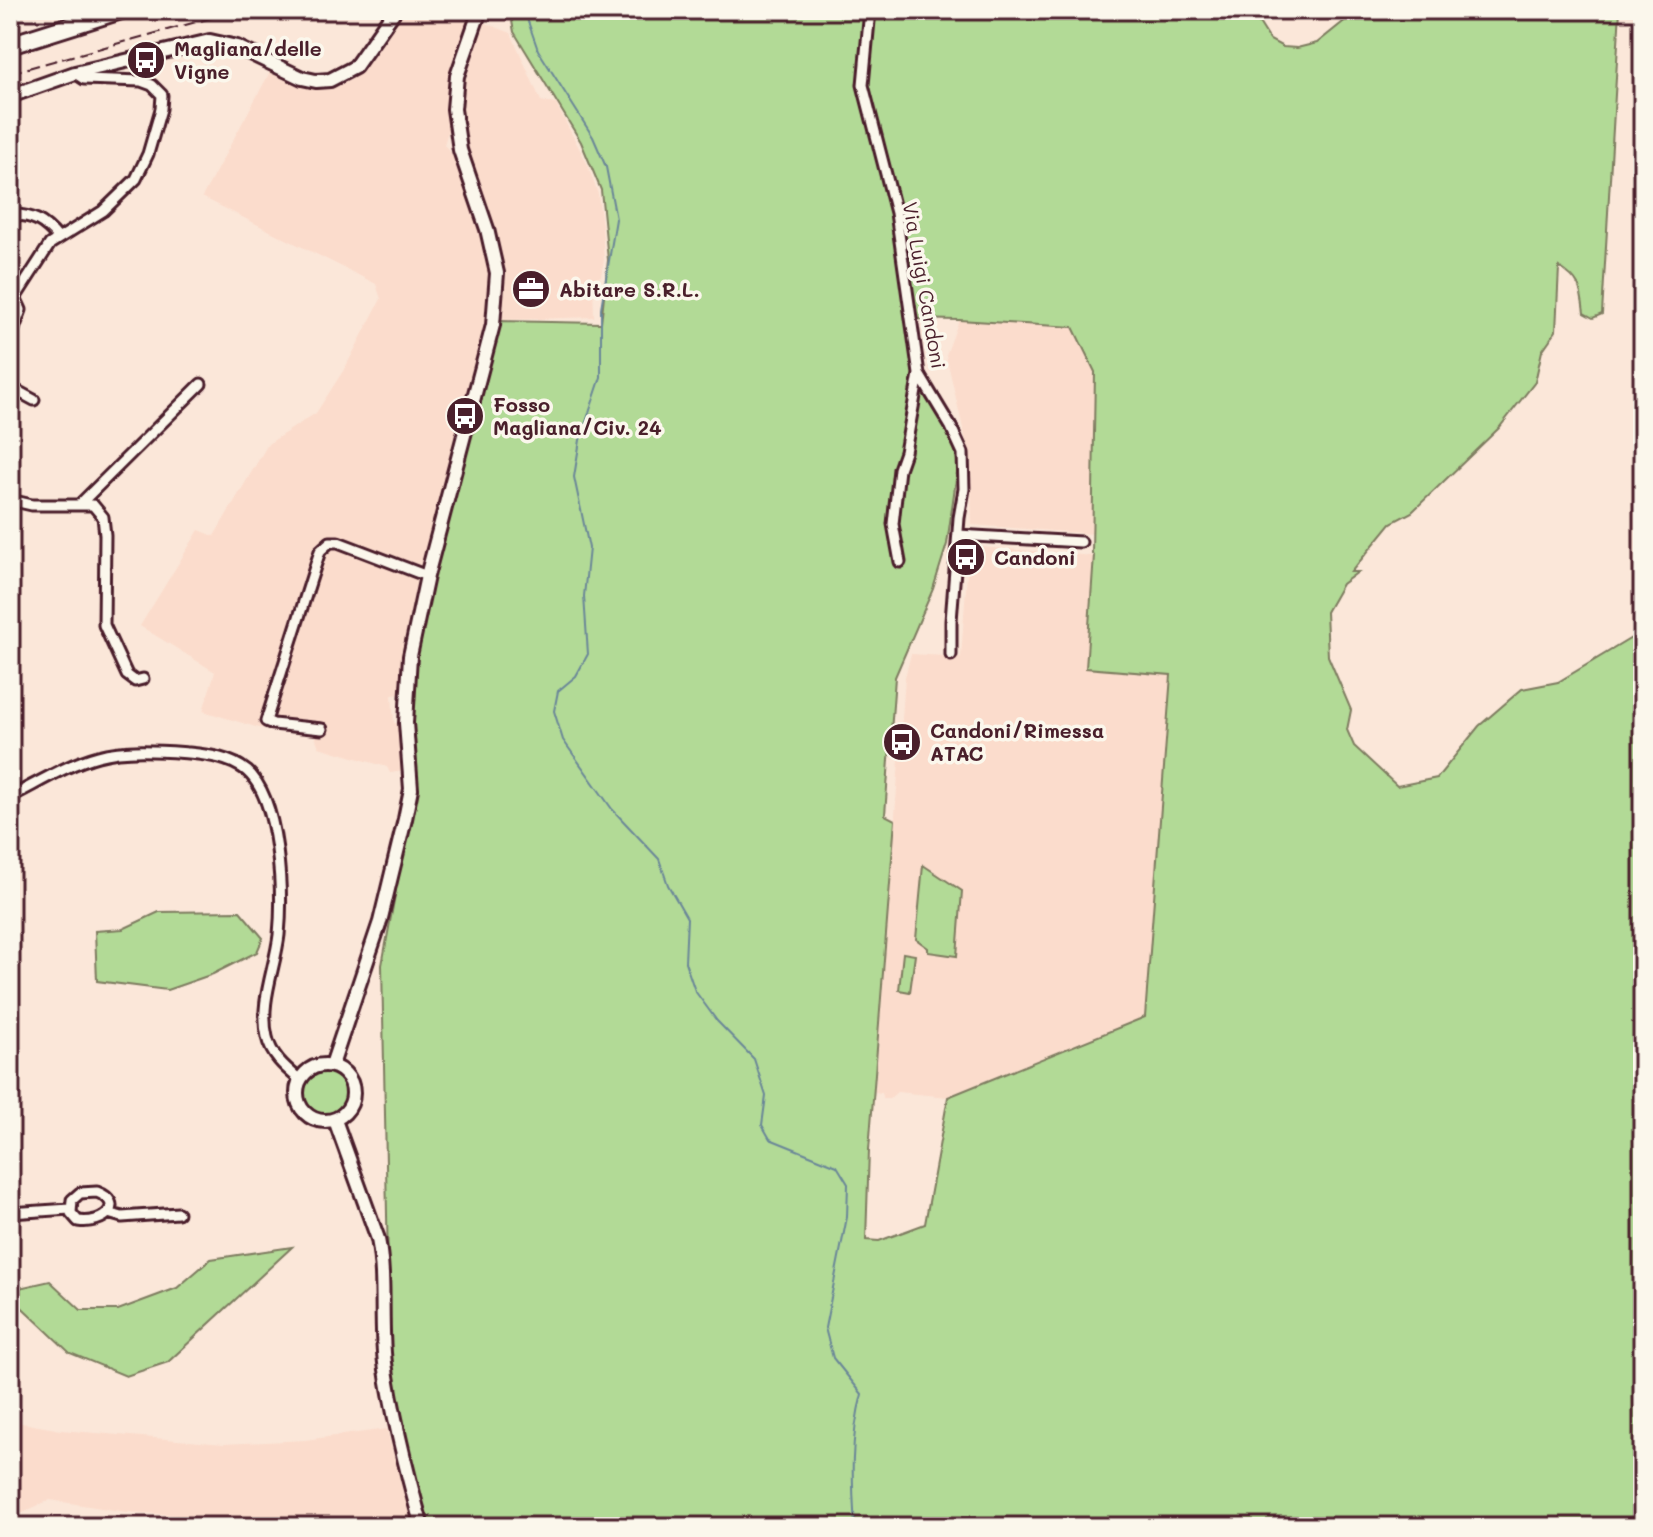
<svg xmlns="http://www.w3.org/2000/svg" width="1653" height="1537" font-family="Mali,sans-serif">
<rect width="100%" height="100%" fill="#fbe7d9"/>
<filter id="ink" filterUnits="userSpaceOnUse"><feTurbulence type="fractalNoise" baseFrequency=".0125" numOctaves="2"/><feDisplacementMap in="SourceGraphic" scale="16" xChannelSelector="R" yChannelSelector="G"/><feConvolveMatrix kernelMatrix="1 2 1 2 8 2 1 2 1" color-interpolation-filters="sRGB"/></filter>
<g filter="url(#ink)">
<path fill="#fbdccc" d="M402 10H473L449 81 448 131 444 145 459 161 486 255 490 285 489 320 418 589 402 657 400 694 392 695 394 723H401L404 771 390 773 387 767 319 747 314 734 259 728 203 711 215 672 140 626 199 530 214 536 268 444 316 413 345 368 381 299 376 284 202 197 270 72 303 86 321 89 340 86 359 73Z
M483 22 511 33 541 101 556 104 587 163 598 194 602 225 604 260 601 276 593 280 594 317 501 320V256L464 139 460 96Z
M959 320 1073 327 1095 372 1093 534 972 525 971 463 946 355Z
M969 546 1094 556 1088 664 1171 675 1145 1018 948 1097 897 1092 890 1098H883L882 1093 875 1092 905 677 911 654 961 657Z
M16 1422 61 1430 224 1444 305 1440 387 1429 413 1527H358L343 1521H276L127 1512 50 1500 10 1518V1443Z"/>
<path fill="#b2da96" stroke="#7e7c60" stroke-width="2" fill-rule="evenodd" d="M510 10H1258V21L1270 40 1283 47 1297 48 1317 43 1358 10H1620L1602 314 1593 318 1584 313C1581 288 1580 280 1559 267L1556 331 1542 351 1535 382 1499 428 1412 512 1391 523 1351 572H1358L1342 584 1326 612 1328 656 1351 710 1347 730 1354 746 1397 786 1437 778 1479 726 1522 689 1558 682 1643 631V1527H423L390 1364 382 965 412 804 409 684 415 650 500 321 601 323 608 260 601 190 581 142 514 32ZM906 319 959 320 1073 327 1095 372 1092 554 1094 555 1086 668 1171 675 1145 1017 948 1097 925 1224 879 1241 866 1240 869 1150 895 820 885 815 895 677 933 589 947 544 958 465 952 436 912 355Z
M923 865 962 891 957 956 928 952V948L916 939Z
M240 911 263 938 257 952 213 974 167 990 97 981 95 931 123 929 159 912Z
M903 953 915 955 910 992 899 990Z
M304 1093a21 21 0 1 1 42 0a21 21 0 1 1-42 0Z
M292 1247 168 1362 126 1376 70 1353 10 1296V1290L50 1281 81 1310H118L177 1288 211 1259Z"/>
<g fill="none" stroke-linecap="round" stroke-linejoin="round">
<path stroke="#6b8798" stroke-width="2" d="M524 10 538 50 593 137 606 167 616 219 601 308V377L580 440 574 477 589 548 584 596 588 654 576 676 558 691 554 711 563 740 612 809 659 859 668 885 687 918 685 962 695 991 717 1021 754 1059 766 1096 762 1125 770 1139 837 1166 848 1184 847 1217 825 1328 833 1358 862 1394C850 1438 852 1482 855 1527"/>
<g stroke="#4a1f2b" stroke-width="15">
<path id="street" d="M870 10 863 85 896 213 919 374 951 427 963 453 964 489 959 518 951 621V655
M10 215C32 214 44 221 58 238
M10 306 50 244 103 211 136 179 148 154 161 109 162 95 152 85 141 81 84 79 75 73
M10 340 21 310 15 297
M10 387 34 400
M10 500 32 505H93L103 517 105 535 104 625 127 675 135 681 143 679
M80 504 201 384
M958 535 1081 542
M900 562 893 524 899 469 905 452 919 374
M322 729 273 724 266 721 320 551 330 542H338L427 576
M10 797C38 783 68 764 98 756 126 748 161 751 189 753 209 755 231 758 247 771 280 800 283 894 279 935 275 969 259 1003 267 1037 271 1056 286 1068 300 1080
M97 1192C126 1203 105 1225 78 1221L71 1213 72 1200 80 1193Z
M10 1213 70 1209
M108 1213 122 1217 178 1213"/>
</g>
<g stroke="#4a1f2b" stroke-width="18">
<path id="secondary" d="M10 96 75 73 210 41 237 47 302 78 316 81 330 80 355 67 395 10
M297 1093a28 28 0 1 1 56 0a28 28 0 1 1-56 0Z
M332 1065 380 922 405 819 411 789 406 723 410 656 427 576 493 325 497 273 487 229 460 150 454 109 457 76 480 10
M335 1120 378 1239C386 1280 380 1322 385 1363 393 1419 407 1473 422 1527"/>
</g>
<g stroke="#4a1f2b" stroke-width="22">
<path id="highway" d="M10 45 121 10"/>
</g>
<use href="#street" stroke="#fbf7ec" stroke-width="9"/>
<use href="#secondary" stroke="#fbf7ec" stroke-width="12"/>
<use href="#highway" stroke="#fbf7ec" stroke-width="16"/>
<path stroke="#4a1f2b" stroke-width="2" stroke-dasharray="12 6" stroke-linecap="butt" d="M10 73 240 10"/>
</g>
</g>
<defs>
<g id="bus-disc" transform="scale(2)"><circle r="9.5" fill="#4a1f2b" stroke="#fbf7ec"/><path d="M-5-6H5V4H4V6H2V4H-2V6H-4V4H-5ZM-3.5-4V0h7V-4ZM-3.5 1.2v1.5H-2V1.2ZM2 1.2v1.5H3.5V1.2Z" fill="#fff"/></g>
<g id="office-disc" transform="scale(2)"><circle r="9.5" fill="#4a1f2b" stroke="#fbf7ec"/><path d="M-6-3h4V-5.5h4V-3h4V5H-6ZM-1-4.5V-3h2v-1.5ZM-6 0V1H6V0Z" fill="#fff"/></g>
</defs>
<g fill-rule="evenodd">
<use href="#bus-disc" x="146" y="60"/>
<use href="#office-disc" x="531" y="289"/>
<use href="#bus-disc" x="465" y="416"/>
<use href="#bus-disc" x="966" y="557"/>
<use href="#bus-disc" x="902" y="742"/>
</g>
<g text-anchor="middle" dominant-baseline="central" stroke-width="7" stroke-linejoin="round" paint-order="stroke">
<g font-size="20" font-weight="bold" fill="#4a1f2b" stroke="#fbf7ec" text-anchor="start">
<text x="174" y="48">Magliana/delle<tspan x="174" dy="23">Vigne</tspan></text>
<text x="559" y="289">Abitare S.R.L.</text>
<text x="493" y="404">Fosso<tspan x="493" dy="23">Magliana/Civ. 24</tspan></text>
<text x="994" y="557">Candoni</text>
<text x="930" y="730">Candoni/Rimessa<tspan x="930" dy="23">ATAC</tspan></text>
</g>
<g font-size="20" fill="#4a1f2b" stroke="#fbf7ec">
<text transform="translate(925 285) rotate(80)">Via Luigi Candoni</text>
</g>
</g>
<rect width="1653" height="1537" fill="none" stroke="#fbf7ec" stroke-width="40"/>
<rect x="20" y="20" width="1613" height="1497" fill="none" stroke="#4a1f2b" stroke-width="3" filter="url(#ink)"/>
</svg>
